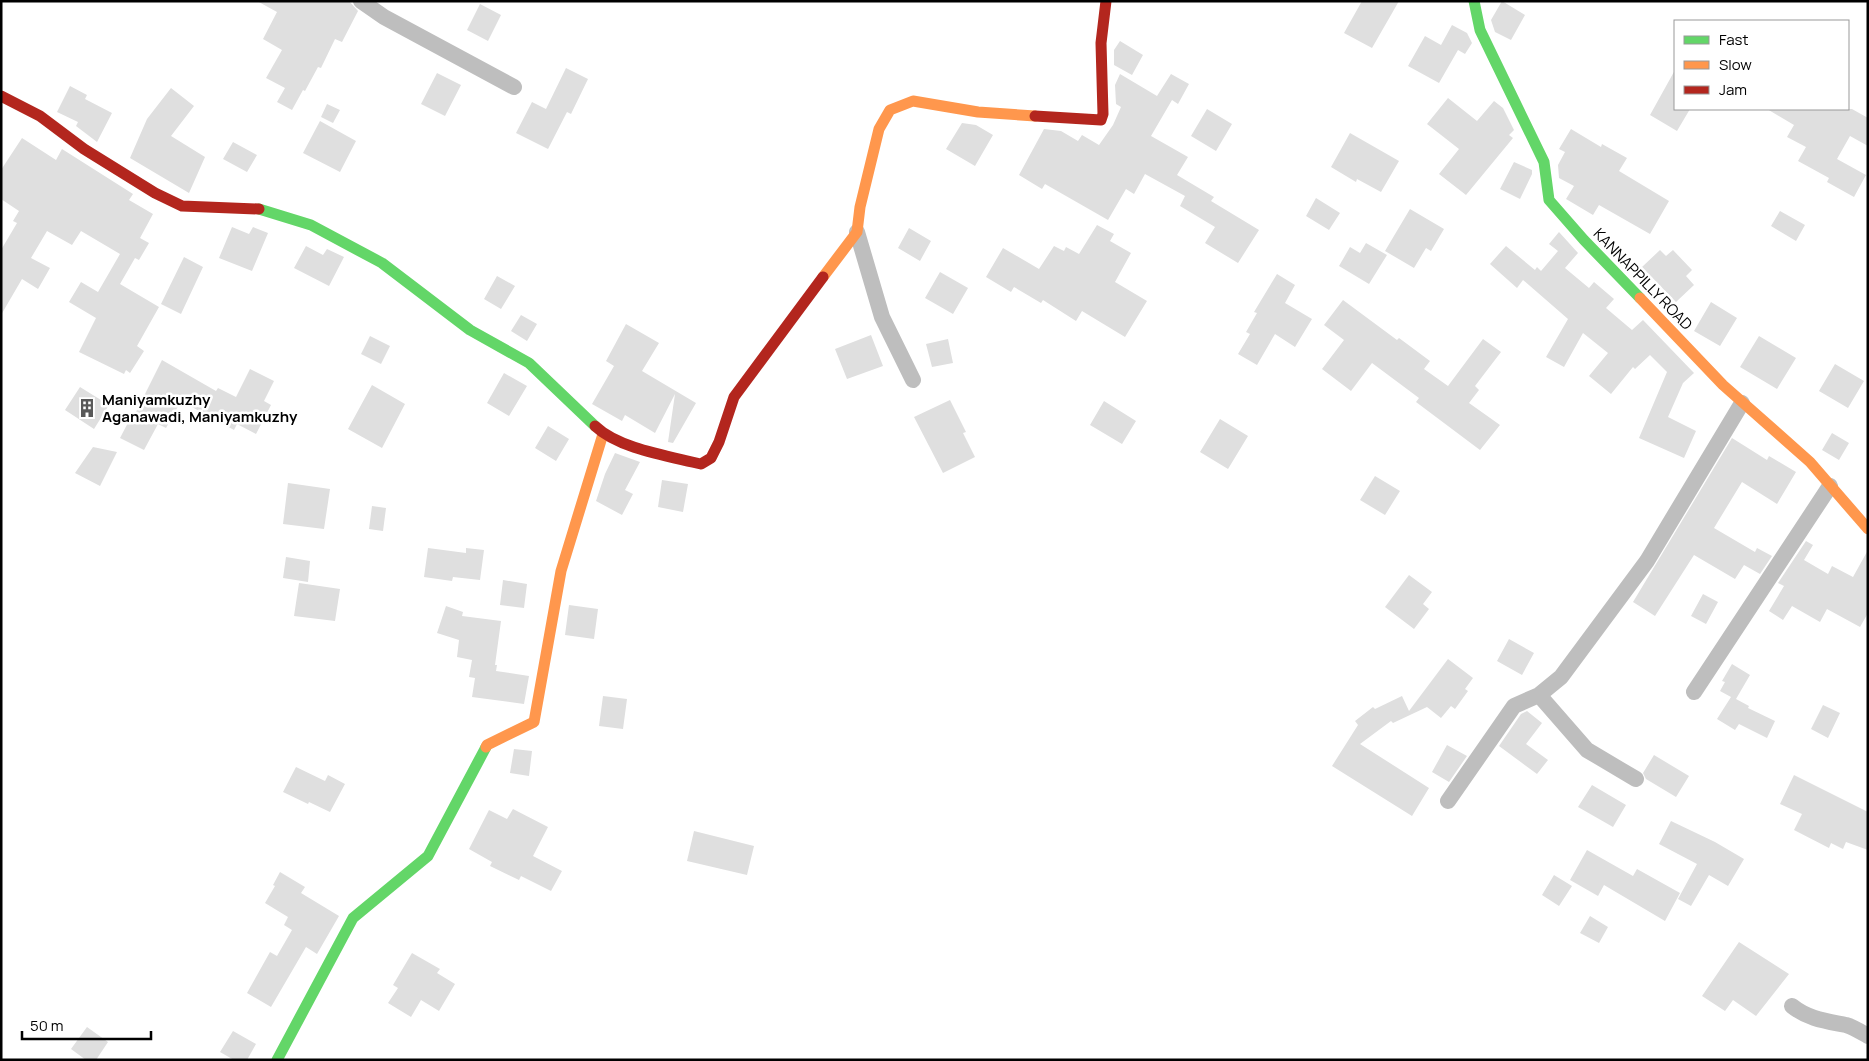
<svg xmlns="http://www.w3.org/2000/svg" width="1869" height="1061" font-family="Manrope,sans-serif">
<rect width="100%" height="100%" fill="#fff"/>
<path fill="#dfdfdf" d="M257 1H349L358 11 342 42 335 39 321 68 318 67 305 91 303 90 292 110 277 102 285 88 266 78 282 50 263 39 277 12Z
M1362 1H1399L1372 48 1344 33Z
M1502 1 1525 15 1511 40 1495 32 1491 20Z
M480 4 501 15 488 41 467 30Z
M1452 25 1467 33 1472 43 1465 54 1458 50 1439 83 1408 66 1425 36 1441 45Z
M1120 41 1143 55 1132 75 1114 65V50Z
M566 68 588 79 571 114 567 112 548 149 516 133 532 102 546 109Z
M1675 70V109H1690L1677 131 1650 115Z
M437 73 461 85 445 116 421 104Z
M1120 74 1157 96 1171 74 1189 84 1178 104 1172 100 1151 136 1188 157 1177 175 1214 197 1211 201 1259 230 1238 263 1205 243 1215 227 1180 206 1185 196 1145 174 1134 194 1126 189 1108 220 1045 184 1042 189 1019 175 1044 129 1061 131 1078 141 1082 135 1099 145 1113 125 1121 107 1116 104 1115 85Z
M70 86 87 95 85 99 112 113 97 142 76 126 78 122 57 112Z
M171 88 194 106 171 136 205 157 189 193 130 158 147 119Z
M1448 98 1477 121 1494 101 1503 108 1514 130 1509 135 1513 138 1466 195 1439 174 1459 149 1427 124Z
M327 104 340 110 333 123 321 117Z
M1207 109 1232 124 1216 151 1191 136Z
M1767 109H1852L1868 118V146L1850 136 1837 159 1866 175 1854 197 1827 182 1829 178 1798 161 1806 147 1787 137 1794 125Z
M320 121 356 141 340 172 303 153Z
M962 123 976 125 993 135 975 166 946 149Z
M1571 129 1601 147 1602 144 1627 158 1619 171 1669 201 1650 234 1599 205 1593 215 1566 199 1574 186 1559 178 1558 165 1565 152 1559 149Z
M1350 133 1399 161 1381 192 1357 179 1356 182 1331 167Z
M22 138 56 160 62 149 133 194 129 200 153 214 140 238 149 243 139 260 135 258 120 284 159 307 137 346 144 351 130 373 126 370 124 374 79 352 96 318 69 302 81 282 98 292 120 254 81 231 72 245 47 231 31 258 50 268 38 289 22 279 1 315V250L17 223 13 221 19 211 1 199V170Z
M233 142 257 155 247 172 223 159Z
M1514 162 1532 170V174L1520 199 1500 189Z
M1316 198 1340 213 1329 230 1306 216Z
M1410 209 1444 229 1431 251 1426 248 1414 268 1385 251Z
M1780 211 1805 225 1796 241 1771 226Z
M1097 225 1114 234 1110 241 1131 253 1115 282 1147 301 1125 337 1082 311 1076 321 1043 300 1041 303 1014 287 1011 292 986 277 1003 248 1039 269 1054 246 1064 251 1066 247 1079 254Z
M232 227 249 234 253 227 268 233 252 271 219 258Z
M909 228 931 241 920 261 898 248Z
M1559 232 1578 253 1565 268 1589 288 1594 282 1614 299 1606 308 1632 330 1643 320 1694 373 1683 383 1668 417 1696 431 1684 458 1639 438 1667 372 1650 355 1635 369 1633 367 1611 394 1589 376 1608 353 1583 333 1564 367 1546 357 1568 319 1523 280 1517 288 1490 264 1506 246 1535 270 1537 267 1541 271 1558 251 1549 244Z
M1366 243 1387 255 1369 284 1339 266 1350 247 1360 253Z
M306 246 323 255 327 249 344 257 329 286 294 268Z
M1660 250 1666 256 1673 250 1692 270 1686 276 1694 285 1676 302 1642 267Z
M184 257 203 267 181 314 161 304Z
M940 272 968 288 953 314 925 298Z
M1277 274 1295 285 1285 303 1312 319 1295 347 1275 334 1257 365 1238 354 1250 334 1246 332 1257 313 1254 312Z
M497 276 515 286 501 309 484 299Z
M1343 300 1397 340 1399 338 1430 361 1424 369 1448 386 1483 339 1501 352 1475 386 1479 390 1469 403 1500 425 1480 450 1416 402 1419 398 1372 363 1351 391 1322 369 1344 340 1324 325Z
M1711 302 1737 318 1720 346 1694 331Z
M521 315 537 324 527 341 511 331Z
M626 324 659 343 642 371 696 403 673 443 668 442 675 394 655 433 625 415 622 421 592 404 614 366 606 361Z
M871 335 883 366 847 379 835 349Z
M370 336 390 346 381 364 361 354Z
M1759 336 1796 358 1777 389 1740 367Z
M948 339 953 363 932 367 926 344Z
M162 360 216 391 218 388 236 397 250 369 274 381 264 401 271 405 256 434 237 424 234 430 181 401 166 428 158 424 144 450 120 438 131 417 133 418Z
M1835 364 1864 381 1848 408 1819 391Z
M504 373 527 386 509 416 487 403Z
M372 385 405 404 382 448 348 429Z
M80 387 109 405 94 429 65 410Z
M950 400 966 432 963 433 975 457 943 473 914 417Z
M1104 401 1136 421 1122 444 1090 425Z
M1220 419 1248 436 1228 469 1200 452Z
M548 426 569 439 556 461 535 448Z
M1832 433 1849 443 1839 460 1822 450Z
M1732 438 1767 460 1769 456 1796 472 1777 504 1742 482 1714 528 1755 552 1757 548 1772 556 1760 574 1744 565 1735 579 1694 555 1655 616 1633 602Z
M93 447 117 452 100 486 75 473Z
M615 453 640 462 625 490 633 494 622 515 596 501 605 474Z
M1375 476 1400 491 1385 515 1360 500Z
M662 480 688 484 683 512 658 507Z
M288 483 330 489 324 529 283 524Z
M372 506 386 508 383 531 369 529Z
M1806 541 1813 545 1804 560 1828 574 1832 566 1853 577 1868 550V613L1860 627 1827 609 1820 622 1792 606 1783 620 1769 611 1784 586 1778 583Z
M428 548 466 553V548L484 550 480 580 453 577 452 581 424 577Z
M286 557 310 561 308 582 283 578Z
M1409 575 1432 592 1423 604 1429 609 1414 629 1385 607Z
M503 580 527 584 524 608 500 605Z
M299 583 340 589 335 621 294 616Z
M1703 594 1718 602 1706 624 1691 616Z
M569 605 598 609 594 639 565 635Z
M446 606 463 612 462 616 501 621 495 665H497L496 671 529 676 524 704 472 697 475 678 469 677 472 660 457 657 459 640 437 633Z
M1509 639 1534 653 1522 675 1497 661Z
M1448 659 1473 678 1465 689 1468 691 1455 709 1451 706 1441 718 1427 707 1393 723 1391 721 1360 744 1429 788 1412 816 1332 766 1358 725 1355 721 1373 707 1375 709 1402 696 1409 711Z
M1732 664 1750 675 1736 699 1749 706 1748 708 1775 721 1767 738 1739 724 1735 730 1717 719 1731 697 1720 691 1725 682 1722 681Z
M603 696 627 699 623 729 599 726Z
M1823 705 1840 713 1828 738 1811 729Z
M1527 711 1542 723 1526 744 1548 760 1537 774 1499 746 1521 714Z
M1447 745 1467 756 1449 782 1432 772Z
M514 749 532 751 529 776 510 773Z
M1654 755 1689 776 1676 797 1646 779 1643 773Z
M296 767 325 781 328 775 345 784 330 812 309 802 308 804 283 792Z
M1794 775 1868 812V850L1846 842 1843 849 1831 843 1829 848 1794 830 1802 814 1780 804Z
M1592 785 1626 805 1613 827 1578 807Z
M513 809 548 827 533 856 562 871 551 891 521 876 519 880 490 866 492 862 469 849 489 810 507 819Z
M1671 821 1715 842 1744 859 1728 886 1709 875 1691 906 1678 899 1697 864 1659 844Z
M694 831 754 846 747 875 687 861Z
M1587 850 1633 876 1637 869 1680 893 1665 921 1604 885 1598 896 1570 880Z
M280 872 305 887 301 893 339 916 317 954 306 947 271 1007 247 993 270 952 277 956 292 930 284 925 288 917 265 903 275 886 273 885Z
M1554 875 1572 886 1559 906 1542 895Z
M1590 916 1608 927 1599 943 1580 933Z
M1739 942 1789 974 1756 1016 1733 1000 1725 1011 1702 996Z
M412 953 440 969 437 973 455 984 439 1011 421 1000 411 1017 388 1003 398 988 393 985Z
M87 1027 108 1042 96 1060H86L71 1049Z
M233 1031 256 1044 247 1060H234L220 1052Z"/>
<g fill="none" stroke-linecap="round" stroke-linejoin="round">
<path stroke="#bebebe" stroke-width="16" d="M361 1 384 17 514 87
M857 232 882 317 913 380
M1694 692 1830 486
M1539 695 1587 750 1636 779
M1448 801 1514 706 1539 695 1561 677 1647 561 1742 403
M1792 1006C1808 1019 1826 1021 1846 1025 1853 1027 1861 1032 1868 1036"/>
<path stroke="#63d668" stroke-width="11" d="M1474 1 1480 30 1544 162 1549 200 1584 240 1640 298
M259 209 311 225 382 263 470 330 529 363 595 426
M277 1060 353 918 428 856 486 747"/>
<path stroke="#ff974d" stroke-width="11" d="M823 277 857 232 860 207 879 129 890 110 913 101 978 112 1035 116
M1640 298 1723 385 1810 462 1868 529
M486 747 487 745 534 722 561 571 603 434"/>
<path stroke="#b3261e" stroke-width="11" d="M1 96 40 116 84 149 155 193 182 206 259 209
M1035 116 1101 120 1103 114 1101 43 1106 1
M595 426C619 449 669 456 701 464L711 458 719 442 734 397 823 277"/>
</g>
<defs>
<g id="building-bare" transform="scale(1.5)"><path d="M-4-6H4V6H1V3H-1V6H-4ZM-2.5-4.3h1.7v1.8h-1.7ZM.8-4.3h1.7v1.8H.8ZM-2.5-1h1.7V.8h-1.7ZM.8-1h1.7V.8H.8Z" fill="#595959" stroke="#fff" stroke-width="2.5" paint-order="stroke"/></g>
</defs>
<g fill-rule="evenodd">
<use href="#building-bare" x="87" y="408"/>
</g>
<g text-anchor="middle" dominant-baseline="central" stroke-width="5" stroke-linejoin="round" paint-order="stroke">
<g font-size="15" fill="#000" stroke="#fff">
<text transform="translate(1643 279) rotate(46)">KANNAPPILLY ROAD</text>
</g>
<g font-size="15" font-weight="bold" fill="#000" stroke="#fff" text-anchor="start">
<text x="102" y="399">Maniyamkuzhy<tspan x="102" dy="17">Aganawadi, Maniyamkuzhy</tspan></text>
</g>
</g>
<rect width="1869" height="1061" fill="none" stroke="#000000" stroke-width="5"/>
<rect x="1674" y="20" width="175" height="90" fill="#ffffff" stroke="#999999"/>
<rect x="1684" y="36" width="25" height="8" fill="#63d668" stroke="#999999"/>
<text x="1719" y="45" font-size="15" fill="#000000">Fast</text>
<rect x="1684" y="61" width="25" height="8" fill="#ff974d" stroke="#999999"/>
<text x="1719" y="70" font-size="15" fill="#000000">Slow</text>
<rect x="1684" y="86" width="25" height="8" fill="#b3261e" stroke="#999999"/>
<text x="1719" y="95" font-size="15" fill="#000000">Jam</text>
<path d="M22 1031v8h129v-8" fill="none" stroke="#000000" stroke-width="2.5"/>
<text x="30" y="1031" font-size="15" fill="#000000" stroke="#ffffff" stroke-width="4" paint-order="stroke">50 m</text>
</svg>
